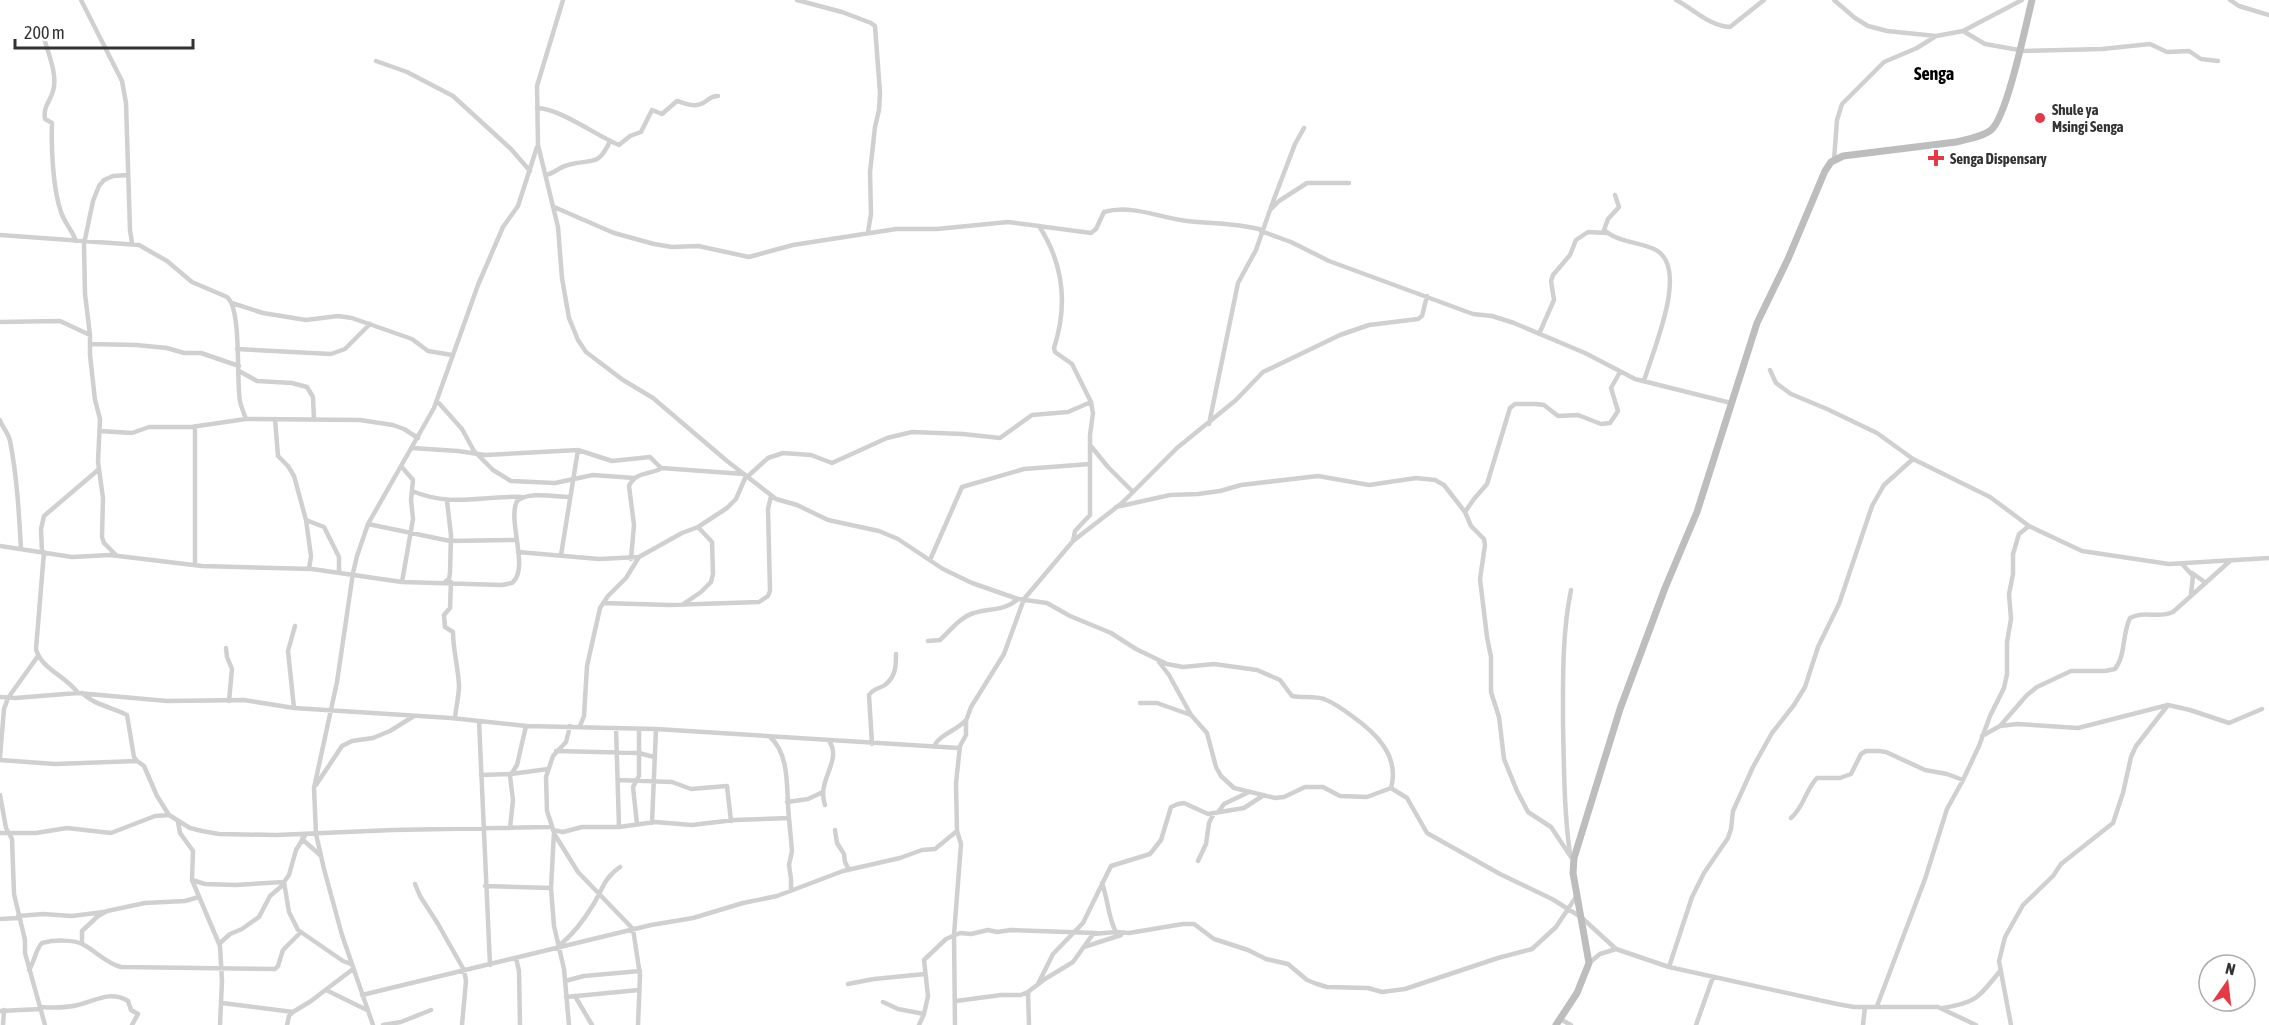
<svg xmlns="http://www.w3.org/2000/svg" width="2269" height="1025" font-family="'Asap Condensed',sans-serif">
<rect width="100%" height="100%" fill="#fff"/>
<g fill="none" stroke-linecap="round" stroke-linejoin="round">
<path stroke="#d0d0d0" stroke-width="4.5" d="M81 0 122 81 126 103 130 230 132 243
M563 0 537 86 538 145 558 227 562 278 569 318 578 340 586 352 623 380 653 398 727 461 776 499 797 505 828 520 879 531 898 539 943 569 972 583 1018 599 1047 603 1070 616 1111 633 1136 649 1167 664 1183 667 1214 664 1257 670 1280 680 1292 696C1303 698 1314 696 1324 699 1334 703 1344 710 1352 716 1376 733 1400 756 1391 788
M797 0 842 12 871 23 875 26 880 93 879 110 875 127 870 172 871 214 868 232
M1676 0C1694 9 1709 26 1730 27L1764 0
M1834 0 1855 18 1868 26 1887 31 1936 36 1963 31 2022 0
M2230 0 2239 6 2269 15
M1963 31 1985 44 2019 50
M44 38C48 53 58 75 53 91 50 102 43 106 45 119L52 123C51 148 53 189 61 212 64 222 72 230 76 241
M2020 51 2102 49 2150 44 2167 52 2189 51 2201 59 2218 61
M376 61 407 72 453 96 511 149 530 171
M537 108C559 108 597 136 619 145L630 136 641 132 652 110 662 114 677 101C685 103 694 108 703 103 710 99 710 96 718 96
M1834 160 1837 120 1842 104 1884 62 1917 48 1936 36
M546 175C555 173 559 167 568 165 592 158 598 168 610 141
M1615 195 1619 207 1608 219 1604 230C1617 242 1640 242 1656 250 1690 269 1652 352 1644 381
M554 207 614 233 654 244 672 247 698 246 749 257 793 245 896 229H937L1008 222 1091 233 1096 229 1104 212C1132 204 1160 218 1187 221 1213 224 1237 223 1262 230
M1271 207 1295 144 1304 128
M1039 226C1063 263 1068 305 1054 348L1055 352 1072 364 1091 402 1093 413 1090 435V515L1075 531 1073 541
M1261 231 1291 242 1329 261 1473 314 1492 316 1514 323 1585 353 1635 379 1731 403
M0 235 139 245 167 261 192 282 227 297C242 309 236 380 240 401 241 407 244 413 246 419
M232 303 263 313 306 320 338 316 352 318 412 339 428 351 452 355
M0 322 60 321 90 335
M1539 334 1554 300 1551 281 1553 275 1570 255 1576 240 1588 232 1607 233
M90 344 136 345 167 348 184 353H201L239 366
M237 349 331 354 345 349 370 324
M1770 370 1776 383 1791 394 1827 409 1877 433 1913 459 1990 497 2029 526 2082 551 2169 564 2269 558
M239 371 257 381 292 383 307 387 313 397 314 420
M437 401 462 429 474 451 493 470 511 481 555 483 593 475 634 478
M275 419 278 456 288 466 294 476 306 520 324 527 339 557V572
M0 420C2 427 9 434 10 441 17 476 19 513 21 549
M1209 424 1238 283 1256 250 1270 210 1279 201 1307 183H1349
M195 426V565
M100 431 132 433 149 427H191L246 419 360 420 393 425 404 429 418 438
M1090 445 1108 467 1133 492
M412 448 458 451 485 455 578 450 612 461 650 457 661 468 744 474
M401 466 413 480 411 500 413 519 402 582
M747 477 768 458 783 453 811 455 832 463 887 438 912 432 963 434 1000 438 1032 415 1068 412 1091 402
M412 491C453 508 481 495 522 497
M1116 507 1170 495 1198 494 1220 491 1241 485 1318 476 1369 485 1416 478 1435 480 1444 485 1465 512
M306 520 311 556 309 569
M368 524 450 541 516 540
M0 546 72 557 110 555 202 566 312 569 402 582 502 585 512 583C530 569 507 521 517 501 529 491 555 497 570 497
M42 552 41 529 44 516 98 470
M44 552 36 649C41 669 66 676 78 693
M518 552 599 559 639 557 682 533 698 527 727 508 736 499 746 476
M116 555 104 543 102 537 103 498 98 462 100 419 95 400 90 355V335L85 294 84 244 93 201 99 186 104 180 113 176 128 175
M561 555 578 450
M631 559 634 525 629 486C635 472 648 475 660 469
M930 560 962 487 1024 469 1090 464
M2183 565 2193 576 2191 594
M2192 573 2206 583
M445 582 449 579 450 573 451 535 447 501
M451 582 450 608 444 615 445 627 453 632C453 650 458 666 459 685 459 696 456 707 455 718
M603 603 669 605 759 602 768 596 770 591 768 509 771 496
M682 605 701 592 711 582 713 574 712 542 698 527
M928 641 940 640C950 631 960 617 974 613 990 608 1005 611 1018 599
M226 648 227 657 232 669 229 701
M1159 662 1169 675 1191 715 1207 733 1216 767 1221 776 1234 788 1275 798 1284 797 1305 787H1323L1340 796 1367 797 1391 788 1407 798 1427 833 1500 874 1552 899 1581 917 1616 949 1669 967 1837 1004 1854 1007H1938L1976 1025
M82 693C94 705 112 707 127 715L134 757 137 761 144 766 157 796 169 815 190 828 202 831 219 834 276 835 393 830 550 827
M0 697 15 698 78 693 167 701 244 700 294 708 451 718 526 726 656 729 959 748
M1140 703H1157L1191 715
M294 708 288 651 295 626
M479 721 490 965
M580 726 584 716 587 666 600 608 608 596 626 578 639 557
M2000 726 2027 695 2037 687 2071 671H2105L2115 669C2126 655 2122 634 2130 618 2144 610 2159 619 2173 612L2230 561
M616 728 619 827
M1982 736 2000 726 2017 724 2078 728 2168 705 2190 710 2229 723 2262 709
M872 744 869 695C874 688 879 689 885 685 896 676 896 666 896 654
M934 747C938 735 956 731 965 721
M556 751 639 753 654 757
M0 757 4 709 8 698 38 656
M0 760 55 764 137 761
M481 775 511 774 548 769
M618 780 672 782 691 789 727 786 731 821
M316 785 342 746 352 741 373 738 390 731 414 716
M0 795 6 828 12 839 14 894 25 940V953L45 1025
M787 802 808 799 823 792
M825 805C816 780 843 761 829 741
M1219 811 1224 804 1249 792
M789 818 792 851 789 865 791 879V891
M1791 818C1804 807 1806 789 1817 778H1840L1851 774 1861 754 1866 751H1879L1886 752 1925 770 1947 774 1963 780
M178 822 180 833 193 851 192 880 220 946 222 981 220 1025
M652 823 656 729
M637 824 633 787 639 776V729
M510 828 513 800 510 776 517 765 526 726
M553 830 563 832 582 827H619L655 822 692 825 734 820 789 818C786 793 791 755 770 737
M835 830 837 843 844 854 845 862 849 870
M0 833H36L67 828 111 833 155 816 169 815
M555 835 578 872 633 929 640 975 638 1025
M302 839 320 855
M1570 854C1564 811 1564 768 1563 724 1563 680 1562 634 1571 590
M1571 857 1551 827 1528 812 1517 791 1504 759 1499 717 1491 692V657L1487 637 1480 579 1485 545 1484 539 1471 526 1465 512 1474 499 1487 484 1510 408 1515 404H1536L1544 405 1558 416 1578 415 1601 424 1610 423 1618 411 1611 388 1620 372
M1198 861 1206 844 1209 823 1214 813
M192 880 205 884 235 885 284 882 289 875 296 850 306 834
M284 882 289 912 298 930 343 961 351 964
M1102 883C1108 899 1108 918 1116 932L1129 933 1183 924H1194L1214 939 1248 950 1266 959 1288 964 1307 980 1317 984 1327 987 1368 988 1382 992 1405 989 1498 958 1532 949 1556 927 1576 897
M415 884 420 896 438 924 464 970 466 981 462 1025
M485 886 551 888
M18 916 43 914 72 916 104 912
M0 919 18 918
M82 943V931L98 916 107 911 145 903 185 901 199 897
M219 944 230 934 242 929 259 917 270 896 284 884
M560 945C573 934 584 920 593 905 603 889 603 879 620 867
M1084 947 1121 935
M516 958 519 971 520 1025
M1589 963 1600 954 1616 949
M1669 967 1692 897 1704 873 1728 838 1731 829 1733 811 1753 767 1772 733 1794 705 1805 687 1818 647 1839 604 1872 506 1884 485 1913 459
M29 970C35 961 35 950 42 943 53 940 74 939 84 945 97 952 107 964 121 967L275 969 278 966 283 950 301 932
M565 981 584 976 640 971
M848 984 874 979 925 974
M1038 984 1053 954 1083 923 1111 866 1150 854 1161 840 1171 807 1178 804 1184 803 1208 814 1244 808 1264 795
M326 990 367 1010
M1028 992 1029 1025
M362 995 651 925 693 918 743 903 777 896 843 871 900 858 922 850 935 849 957 831
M575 996 592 1025
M566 997 639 990
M956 1001 1001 995H1021L1028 992 1045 979 1073 962 1093 934 1116 932
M883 1002 898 1009 924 1014
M222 1003 293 1012
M1877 1006 1925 879 1947 809 1963 780 1979 746 1990 716 2004 688 2007 674V642L2011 619 2009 594 2013 574V554L2019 534 2029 526
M40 1007C53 1008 65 1008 78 1005 95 1001 110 990 128 1001L131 1010 138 1014 132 1025
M1943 1008C1978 1002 1979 997 2000 971
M0 1011 41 1009
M1560 1019 1571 1025
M3 1025 4 1010
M287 1025 289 1016 293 1012 311 1001 353 969
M373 1025 342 935 324 869 316 834 314 788 337 682 353 573 357 556 368 524 434 408 478 285 503 227 518 206 537 147
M383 1025 401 1022 431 1010
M569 1025 564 969 554 926 551 888 554 832 547 811 546 777 553 756 566 742 570 726
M919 1025 924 1014 928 996 924 960 946 939 960 933 971 934 988 930 997 932 1011 930 1096 933
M955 1025 954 935 961 844 957 831 956 783 960 746 966 735V721L971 707 1004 654 1024 599 1073 541 1122 503 1177 448 1236 400 1263 372 1340 335 1369 325 1418 319 1422 316 1427 296
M1696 1025 1713 977
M1863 1025 1865 1007
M2011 1025 1999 961 2005 937 2023 905 2053 876 2061 864 2113 823 2123 793 2131 757 2136 746 2168 705"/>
<path stroke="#bdbdbd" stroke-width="7" d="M1556 1025 1577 993 1589 963 1573 873 1574 858 1620 709 1665 588 1697 512 1757 323 1788 259 1825 171 1831 162 1843 156 1956 142C1968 139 1982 137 1991 130 2007 117 2026 24 2032 0"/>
</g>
<g fill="#e63946" stroke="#fff" stroke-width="2">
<circle cx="2040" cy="118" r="6"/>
<path d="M1933 149h6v6h6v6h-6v6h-6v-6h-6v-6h6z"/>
</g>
<g text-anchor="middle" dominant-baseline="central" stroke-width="6" stroke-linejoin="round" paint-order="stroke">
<g font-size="15" font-weight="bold" fill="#333" stroke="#fff" text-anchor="start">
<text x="2052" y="109">Shule ya<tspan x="2052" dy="17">Msingi Senga</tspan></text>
<text x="1950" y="158">Senga Dispensary</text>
</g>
<g font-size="18" font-weight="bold" fill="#000" stroke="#fff">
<text x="1934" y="73">Senga</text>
</g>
</g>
<g transform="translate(2227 983) rotate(14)"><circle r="28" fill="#ffffff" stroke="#adadad" stroke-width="1.5"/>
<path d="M0-4.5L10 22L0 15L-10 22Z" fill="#e63946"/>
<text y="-9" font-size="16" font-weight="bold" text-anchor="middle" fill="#333333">N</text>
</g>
<path d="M15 39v9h178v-9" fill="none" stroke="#333333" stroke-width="3"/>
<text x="24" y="39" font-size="18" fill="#333333" stroke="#ffffff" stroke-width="4.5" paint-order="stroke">200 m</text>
</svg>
